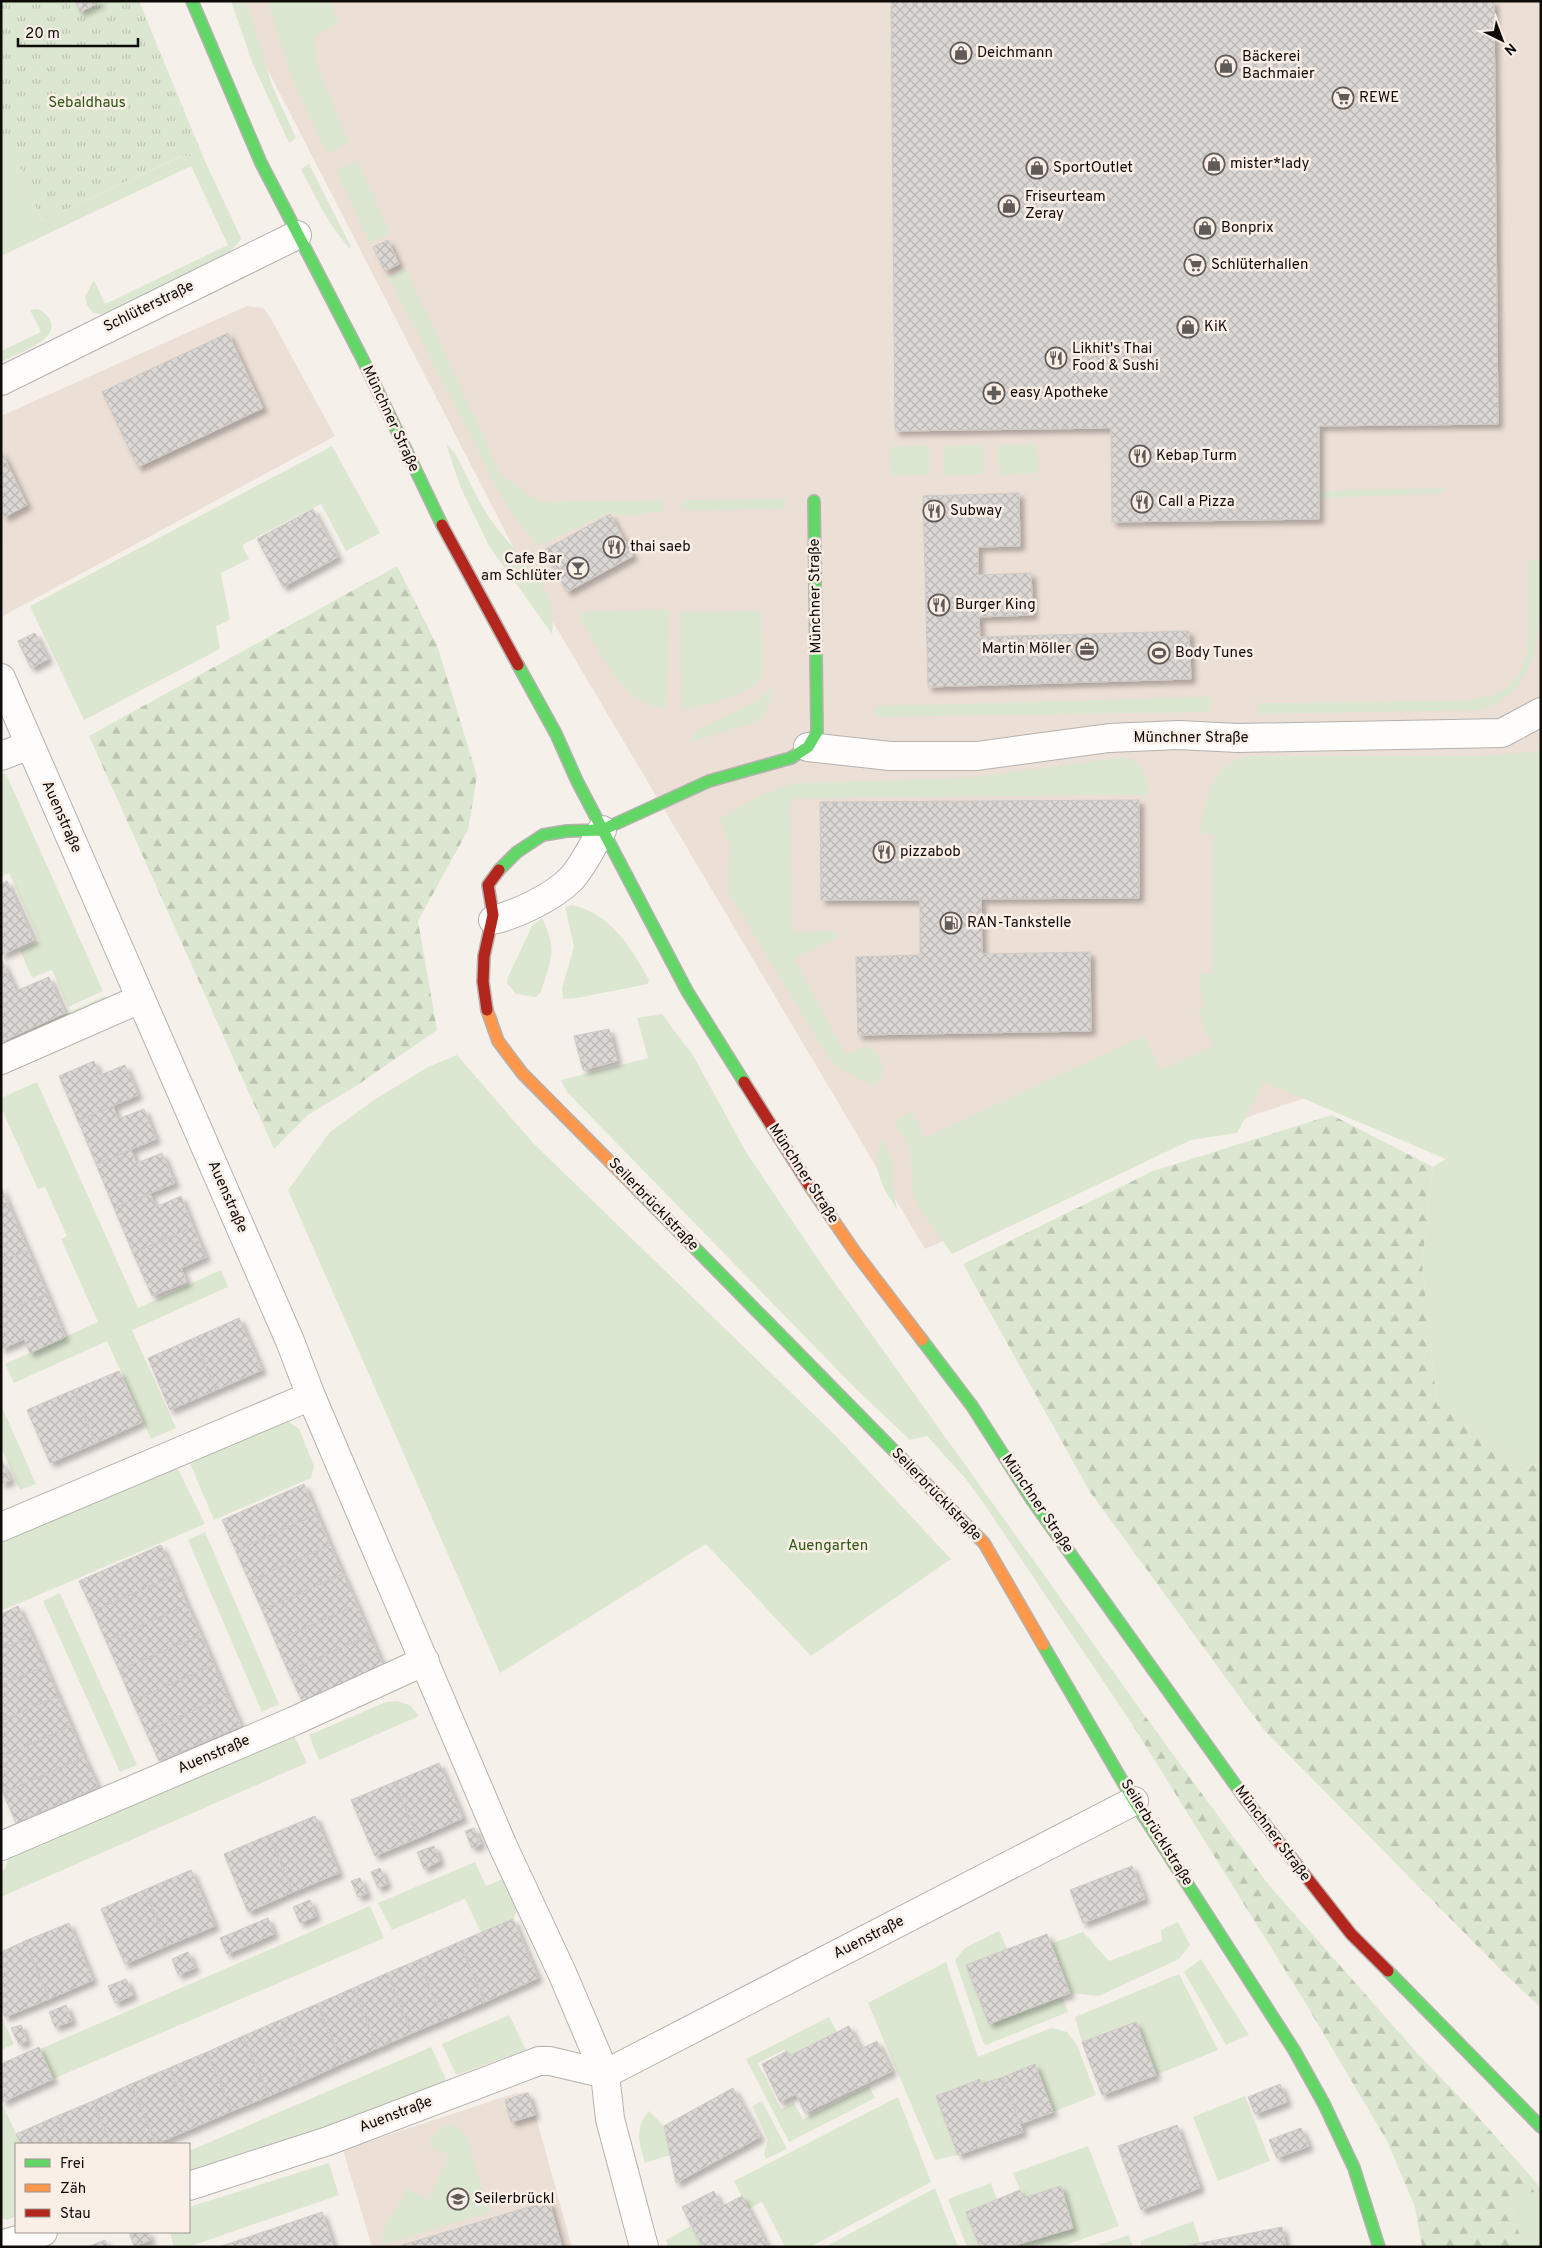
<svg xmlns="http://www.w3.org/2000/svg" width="1542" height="2248" font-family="Overpass,sans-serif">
<defs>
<pattern id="forest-firs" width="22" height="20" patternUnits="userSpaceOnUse" patternTransform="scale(1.25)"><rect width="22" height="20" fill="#dce7d1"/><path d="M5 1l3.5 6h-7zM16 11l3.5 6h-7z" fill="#bcc5b2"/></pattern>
<pattern id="park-tufts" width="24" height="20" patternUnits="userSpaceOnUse" patternTransform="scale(1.25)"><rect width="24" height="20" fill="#dce7d1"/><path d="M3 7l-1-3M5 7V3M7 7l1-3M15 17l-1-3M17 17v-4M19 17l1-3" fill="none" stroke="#bcc5b2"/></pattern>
<pattern id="building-cross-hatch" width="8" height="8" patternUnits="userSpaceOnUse" patternTransform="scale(1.25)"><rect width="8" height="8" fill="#dbd7d4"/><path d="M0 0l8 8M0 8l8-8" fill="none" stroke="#bbb7b5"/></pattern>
<filter id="shadow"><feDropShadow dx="4.5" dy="4.5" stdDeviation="2.5" flood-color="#0004"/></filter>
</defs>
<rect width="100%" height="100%" fill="#f6f0eb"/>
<path fill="#ecdfd6" d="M239 1H1541V1155L1347 1084 1126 1158 925 1249 544 607 256 47Z
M247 306 263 308 270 317 335 436 3 616 1 416Z
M529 2092 572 2247H372L343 2150 516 2093Z"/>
<path fill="#dce7d1" d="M231 1H246L273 88 296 138 289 143 252 62Z
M267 1H331L339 23 314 36 316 64 349 142 327 154 291 76Z
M9 136 41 221 185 155 204 159 241 238 240 241 224 258 109 315 93 313 87 305 85 296 94 280 105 304 228 245 191 166 1 256V139Z
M357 161 390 233 370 243 336 171Z
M309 164 351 247 349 248C328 224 315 196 301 169Z
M406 269 501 475 539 502 663 500V511L628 516 609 513 538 546 508 508 493 480 388 276Z
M37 309C43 311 48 315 51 322 58 341 14 355 1 362V351L41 332 30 310Z
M446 444 455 453C467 475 477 500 491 520 516 556 559 585 552 634L489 546 461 488Z
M1037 444 1038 473 999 475 998 445Z
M929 445 930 475 891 476 890 447Z
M983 445 984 474 945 476 944 446Z
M332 446 380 533 346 551 321 504 242 545 249 559 221 573 230 620 216 626 220 649 84 720 30 606Z
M1443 488 1444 493 1322 498V491Z
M786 499 785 509 682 510V500Z
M1540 560C1542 621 1542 697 1476 710L1257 714 1258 703 1460 701C1496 698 1520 689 1527 651V561Z
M669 610 666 709C659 707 651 705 644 702 616 690 595 643 580 618V614L584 611Z
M761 611 762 676C752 696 703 705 682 710L679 612Z
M773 687C771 701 768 712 757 722L690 742 696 731 757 701Z
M1211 697V709L1205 712 879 717 873 713 874 709 877 706Z
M1541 749V1460L1527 1469 1437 1405 1422 1264 1433 1167 1446 1159 1264 1082 1237 1133 1191 1140 952 1254 917 1205 913 1191 910 1148 894 1122 911 1112 924 1138 1144 1036 1160 1070 1213 1047 1198 1013 1203 1008 1199 973H1212L1213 834H1200C1206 800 1211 760 1253 756H1482L1533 752Z
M1127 757C1144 763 1147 779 1148 795L795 798 789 802 793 932 836 931 838 937 794 959 846 1055 865 1046C868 1047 873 1049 875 1052 886 1062 886 1082 870 1085L838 1067 829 1058 728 892 727 871 731 849 720 820C746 802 767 790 797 783L967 778Z
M1 773 6 774 103 991 68 1007 52 970 32 978 20 950 40 941 9 873 1 876Z
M572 905C610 913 632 948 649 980L648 984 577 998 563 999 562 988 574 947 565 907Z
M542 918C558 951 551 959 541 992L536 997 516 994 507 983 508 977 532 926Z
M105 996 110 1007 1 1055V1042Z
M662 1014 694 1057 746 1152 817 1258 1145 1716 1132 1724 987 1508 965 1478 927 1436 910 1440 856 1389 567 1092 561 1080 648 1058 637 1018Z
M457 1055 534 1144 835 1435 951 1559 811 1656 706 1544 500 1673 288 1190 330 1132 374 1100 428 1067Z
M37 1082 138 1308 221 1270 228 1287 132 1330 176 1428 151 1439 107 1341 14 1383 5 1364 98 1322 61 1239 67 1236 45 1187 38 1189 1 1108V1098Z
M881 1139 893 1160 892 1185 897 1209C880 1184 872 1169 881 1139Z
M1 1405 36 1484 20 1490 1 1447Z
M288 1421 299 1429 314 1466 311 1478 214 1520 189 1461Z
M175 1463 205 1524 1 1611V1538Z
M205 1532 279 1704 262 1712 188 1540Z
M60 1593 137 1765 120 1772 43 1601Z
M397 1701 410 1705 419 1716 319 1760 309 1735 386 1702Z
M293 1733 307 1763 1 1897V1871L5 1869 9 1857Z
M475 1862 486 1886 505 1878 519 1908 513 1919 481 1933 465 1899 392 1930 378 1903Z
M370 1906 384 1938 53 2079 40 2049Z
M1178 1922 1190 1945 1179 1959 1099 1996 1070 1993 1050 1944 1083 1932 1109 1961 1162 1941 1161 1930Z
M999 1931 1008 1950 989 2024 1062 1996 1068 2012 986 2045 983 2042 955 1960 965 1948Z
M1201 1959 1249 2035 1226 2045 1184 1972Z
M946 1962 978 2057 1051 2028 1067 2032 1077 2045 1096 2095 1053 2112 1035 2065 981 2084 980 2080 937 2096 958 2155 935 2160 868 2003Z
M1179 1974 1218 2050 1156 2075 1136 2022 1082 2042 1075 2017Z
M1 2015 14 2044 1 2050Z
M509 2015 526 2050 456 2075 442 2044Z
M829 2017 837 2032 789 2056 784 2050 758 2063 781 2109 794 2103 803 2119 869 2086 875 2098 789 2142 746 2059Z
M431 2047 446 2079 445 2089 189 2173V2151Z
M1245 2096 1270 2161 1218 2181 1193 2117Z
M898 2097 931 2182 810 2247H785L762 2202 748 2209 734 2181Z
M762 2101 787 2149 766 2159 764 2154 768 2140 752 2106Z
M1 2106H3L21 2144H16V2216L7 2220 1 2218Z
M649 2111 664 2126 670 2155 645 2163C639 2142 634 2128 649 2111Z
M452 2124 465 2134 490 2212 382 2245C380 2223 401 2208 407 2188L428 2200 450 2155 429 2146C431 2133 440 2128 452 2124Z
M1088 2146 1119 2226 1060 2247H1009L1073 2228 1061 2187 1023 2198 1013 2173Z
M329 2163 339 2195 188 2247H174L170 2232H189V2207Z
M991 2183 997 2199 966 2212 980 2247H967L948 2199Z
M935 2188 958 2247H825Z
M1515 2192H1537L1541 2196V2247H1526L1513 2220Z
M1193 2221 1200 2243 1186 2247H1142L1140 2241Z
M691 2226 703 2247H668L666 2240Z
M1129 2235 1133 2247H1092Z"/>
<path fill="url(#forest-firs)" d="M397 566 437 645 477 776 468 830 418 921 437 1030 359 1084 308 1115 274 1149 89 736Z
M1332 1115 1433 1167 1422 1264 1437 1405 1527 1469 1541 1460V2008L1507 1976 1264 1730 1090 1492 963 1264 1153 1171Z
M1145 1716 1268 1884 1419 2055 1470 2108 1541 2188V2196L1537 2192 1515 2193 1513 2220 1526 2247H1422L1415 2207 1387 2141 1303 1999 1132 1724Z"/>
<path fill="url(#park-tufts)" d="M1 1H139L204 159 184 155 41 221 9 137 1 139Z"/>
<path fill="url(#building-cross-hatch)" stroke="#cecac6" filter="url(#shadow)" d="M75 1H102L80 12Z
M891 1H1494L1498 424 1319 426V519L1112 522 1111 428 895 431Z
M388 240 399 264 385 271 373 247Z
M228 333 263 408 138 467 102 392Z
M1 450 27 505 5 517 1 510Z
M1019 493 1020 546 978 547V575L1031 573 1033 615 979 617 980 637 1189 631 1191 679 928 687 923 496Z
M313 509 338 557 283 587 257 539Z
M610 514 633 556 567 592 544 550Z
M35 633 48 659 31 668 18 641Z
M1139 800V898L981 899 982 954 1090 952 1091 1031 858 1035 856 957 920 955V900H821L820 802Z
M7 881 34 940 1 955V884Z
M1 958 16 991 49 977 65 1013 1 1042Z
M609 1029 617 1061 583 1070 574 1036Z
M94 1061 100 1075 125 1065 138 1095 78 1121 59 1076Z
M113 1106 118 1119 144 1109 156 1139 96 1164 78 1121Z
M131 1150 137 1163 162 1153 175 1183 114 1208 96 1164Z
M1 1186 9 1206 1 1209Z
M150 1194 156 1207 181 1196 193 1227 133 1253 114 1208Z
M9 1206 28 1250 1 1261V1209Z
M193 1227 206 1257 181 1268 187 1282 152 1296 133 1253Z
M28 1250 47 1294 1 1313V1261Z
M47 1294 65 1337 30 1353 24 1339 1 1349V1313Z
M239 1318 262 1370 216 1390 194 1338Z
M194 1338 216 1390 170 1410 148 1358Z
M119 1371 142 1422 96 1443 73 1390Z
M73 1390 96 1443 50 1463 27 1410Z
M1 1459 11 1480 1 1484Z
M304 1484 317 1514 236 1551 222 1520Z
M317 1514 330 1545 249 1581 236 1551Z
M161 1545 175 1575 93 1611 79 1581Z
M330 1545 343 1574 262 1610 249 1581Z
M343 1574 357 1605 275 1641 262 1610Z
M175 1575 187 1605 106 1641 93 1611Z
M187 1605 201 1635 119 1670 106 1641Z
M357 1605 370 1635 288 1671 275 1641Z
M18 1606 32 1636 1 1649V1614Z
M201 1635 214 1665 132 1701 119 1670Z
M370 1635 383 1665 302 1701 288 1671Z
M32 1636 45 1666 1 1685V1649Z
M214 1665 227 1695 146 1732 132 1701Z
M45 1666 58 1696 1 1721V1685Z
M227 1695 241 1726 159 1761 146 1732Z
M58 1696 71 1726 1 1757V1721Z
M71 1726 84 1757 3 1793 1 1757Z
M84 1757 98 1787 16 1823 3 1793Z
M439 1763 463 1818 418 1838 394 1782Z
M394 1782 418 1838 375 1856 351 1800Z
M315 1816 339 1873 293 1892 269 1835Z
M474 1828 481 1844 472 1848 465 1831Z
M269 1835 293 1892 248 1912 224 1854Z
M434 1846 440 1861 424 1869 417 1852Z
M1132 1866 1145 1899 1083 1923 1070 1890Z
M380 1868 387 1884 378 1888 371 1872Z
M191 1870 215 1926 169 1945 144 1890Z
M360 1878 367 1894 358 1897 351 1881Z
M144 1890 169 1945 125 1964 101 1909Z
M310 1900 316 1916 300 1923 293 1907Z
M268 1918 274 1934 227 1954 220 1938Z
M513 1919 538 1978 485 2002 459 1942Z
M69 1923 93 1980 49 1999 25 1941Z
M1047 1934 1070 1993 989 2024 966 1965Z
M25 1941 49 1999 5 2017 1 2009V1952Z
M459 1942 485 2002 443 2020 418 1960Z
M188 1952 195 1968 178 1975 172 1959Z
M418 1960 443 2020 412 2033 387 1973Z
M387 1973 412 2033 378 2048 353 1988Z
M126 1979 133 1995 115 2003 108 1986Z
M353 1988 378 2048 343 2063 317 2004Z
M317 2004 343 2063 306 2080 280 2020Z
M66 2005 72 2021 55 2027 49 2012Z
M280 2020 306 2080 269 2096 243 2036Z
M1136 2022 1156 2075 1102 2095 1082 2042Z
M21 2025 27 2041 19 2044 11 2028Z
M849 2026 861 2049 877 2041 892 2071 805 2113 796 2094 780 2102 762 2064 787 2051 789 2056Z
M243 2036 269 2096 232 2111 207 2052Z
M39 2047 53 2079 2 2102 1 2064Z
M207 2052 232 2111 195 2127 169 2068Z
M1035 2064 1053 2112 1020 2124 1003 2077Z
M169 2068 195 2127 156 2144 131 2084Z
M1003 2077 1023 2132 958 2155 936 2096 980 2079 981 2084Z
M131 2084 156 2144H111L93 2101Z
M1280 2084 1287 2102 1255 2114 1248 2097Z
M733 2088 760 2137 676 2183 664 2126Z
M528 2093 535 2115 511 2122 505 2100Z
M93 2101 111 2144H69L57 2116Z
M57 2116 69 2144H21L16 2134Z
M1177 2125 1200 2188 1141 2210 1118 2146Z
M1301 2128 1309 2146 1277 2158 1269 2140Z
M1061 2186 1073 2228 1009 2247H980L966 2212 1020 2190 1023 2198Z
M714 2191 722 2207 690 2223 682 2207Z
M742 2196 768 2247H703L690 2223Z
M549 2201 562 2247 399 2246Z
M322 2212 334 2247H219Z
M1282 2227 1286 2247H1186V2246Z
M129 2232H148L151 2240 134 2246Z
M105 2240 108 2247H87Z"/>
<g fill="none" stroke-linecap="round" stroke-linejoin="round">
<g stroke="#b5b1ad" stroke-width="30">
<path id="street" d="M1 381 297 235
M1 678 290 1341 311 1396 502 1844 563 1975 605 2074 610 2119 644 2247
M808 747 890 756H977L1109 738 1179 735 1238 738 1502 733 1541 712
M1 756 30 745
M493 920C518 914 553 897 571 879 584 865 592 846 602 830
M1 1060 140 999
M1 1527 311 1396
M1 1846 294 1721 425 1661
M189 2186 328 2141 539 2061H550L605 2074 1134 1801
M1 2245 43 2232"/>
</g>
<g stroke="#b5b1ad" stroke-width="14">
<path id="fast" d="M192 1 261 163 362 358 442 525
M518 665 556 734 577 781 687 991 744 1082
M499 870 517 852 543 835 567 831 602 830 709 781 791 758 808 747 817 732 814 501
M637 1189 903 1460
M922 1340 972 1406 1032 1500 1246 1800
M1043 1645 1134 1801 1294 2050 1324 2104 1354 2168 1379 2247
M1388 1971 1541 2127"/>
</g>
<g stroke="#b5b1ad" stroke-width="14">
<path id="slow" d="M487 1010 498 1041 522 1073 637 1189
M809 1185 855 1252 922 1340
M903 1460 984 1543 1043 1645"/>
</g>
<g stroke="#b5b1ad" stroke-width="14">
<path id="jam" d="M442 525 518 665
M487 1010 483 982 484 956 493 915 488 885 499 870
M744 1082 809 1185
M1246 1800 1351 1934 1388 1971"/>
</g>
<use href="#street" stroke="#fefdfc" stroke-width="28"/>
<use href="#fast" stroke="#63d668" stroke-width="11"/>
<use href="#slow" stroke="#ff974d" stroke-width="11"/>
<use href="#jam" stroke="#b3261e" stroke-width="11"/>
</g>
<defs>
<g id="shop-ring" transform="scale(1.125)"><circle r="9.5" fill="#faefe7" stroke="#605b58" stroke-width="1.5"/><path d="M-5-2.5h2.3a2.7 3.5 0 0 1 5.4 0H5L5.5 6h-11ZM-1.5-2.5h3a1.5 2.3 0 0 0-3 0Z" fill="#605b58"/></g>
<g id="supermarket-ring" transform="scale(1.125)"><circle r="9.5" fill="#faefe7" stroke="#605b58" stroke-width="1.5"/><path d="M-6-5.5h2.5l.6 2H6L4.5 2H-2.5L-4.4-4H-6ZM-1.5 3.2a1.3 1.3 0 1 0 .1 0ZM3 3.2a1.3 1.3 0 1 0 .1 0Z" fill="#605b58"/></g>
<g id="restaurant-ring" transform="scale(1.125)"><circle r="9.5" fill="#faefe7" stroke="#605b58" stroke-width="1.5"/><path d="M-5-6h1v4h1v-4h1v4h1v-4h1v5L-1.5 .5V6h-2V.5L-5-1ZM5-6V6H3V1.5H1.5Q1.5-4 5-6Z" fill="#605b58"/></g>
<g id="pharmacy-ring" transform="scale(1.125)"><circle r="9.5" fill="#faefe7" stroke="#605b58" stroke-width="1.5"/><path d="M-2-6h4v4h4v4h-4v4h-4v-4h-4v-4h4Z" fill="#605b58"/></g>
<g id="bar-ring" transform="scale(1.125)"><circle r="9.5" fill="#faefe7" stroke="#605b58" stroke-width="1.5"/><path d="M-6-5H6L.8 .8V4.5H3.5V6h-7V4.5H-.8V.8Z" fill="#605b58"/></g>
<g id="office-ring" transform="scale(1.125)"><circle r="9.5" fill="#faefe7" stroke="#605b58" stroke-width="1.5"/><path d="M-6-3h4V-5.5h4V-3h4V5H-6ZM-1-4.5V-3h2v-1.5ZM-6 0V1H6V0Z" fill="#605b58"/></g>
<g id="stadium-ring" transform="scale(1.125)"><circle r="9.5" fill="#faefe7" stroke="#605b58" stroke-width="1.5"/><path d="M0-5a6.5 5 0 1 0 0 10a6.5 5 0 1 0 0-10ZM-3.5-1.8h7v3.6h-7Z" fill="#605b58"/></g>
<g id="fuel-ring" transform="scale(1.125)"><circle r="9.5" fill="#faefe7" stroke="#605b58" stroke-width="1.5"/><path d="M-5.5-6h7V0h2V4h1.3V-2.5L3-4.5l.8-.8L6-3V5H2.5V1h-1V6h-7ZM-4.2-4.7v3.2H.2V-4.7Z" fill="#605b58"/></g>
<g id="school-ring" transform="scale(1.125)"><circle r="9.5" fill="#faefe7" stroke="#605b58" stroke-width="1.5"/><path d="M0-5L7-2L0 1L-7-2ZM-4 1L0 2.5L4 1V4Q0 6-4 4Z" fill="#605b58"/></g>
</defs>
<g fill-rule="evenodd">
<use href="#shop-ring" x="961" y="53"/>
<use href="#shop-ring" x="1226" y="66"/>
<use href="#supermarket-ring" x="1343" y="98"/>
<use href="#shop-ring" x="1214" y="164"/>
<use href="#shop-ring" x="1037" y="168"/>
<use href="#shop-ring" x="1009" y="206"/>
<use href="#shop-ring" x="1205" y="228"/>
<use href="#supermarket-ring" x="1195" y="265"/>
<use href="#shop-ring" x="1188" y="327"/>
<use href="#restaurant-ring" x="1056" y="358"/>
<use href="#pharmacy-ring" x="994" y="393"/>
<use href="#restaurant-ring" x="1140" y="456"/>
<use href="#restaurant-ring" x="1142" y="502"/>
<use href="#restaurant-ring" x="934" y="511"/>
<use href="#restaurant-ring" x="614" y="547"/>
<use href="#bar-ring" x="578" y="568"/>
<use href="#restaurant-ring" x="939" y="605"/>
<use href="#office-ring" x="1087" y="649"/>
<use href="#stadium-ring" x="1159" y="653"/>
<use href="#restaurant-ring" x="884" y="852"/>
<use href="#fuel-ring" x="951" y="923"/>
<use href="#school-ring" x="458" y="2199"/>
</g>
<g text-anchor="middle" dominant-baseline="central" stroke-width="5" stroke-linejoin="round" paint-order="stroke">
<g font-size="15" fill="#0f0b09" stroke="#faefe7" text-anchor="start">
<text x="977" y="53">Deichmann</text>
<text x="1242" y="57">Bäckerei<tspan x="1242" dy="17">Bachmaier</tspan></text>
<text x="1359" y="98">REWE</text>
<text x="1230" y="164">mister*lady</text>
<text x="1053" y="168">SportOutlet</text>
<text x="1025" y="197">Friseurteam<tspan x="1025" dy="17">Zeray</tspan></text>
<text x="1221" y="228">Bonprix</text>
<text x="1211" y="265">Schlüterhallen</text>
<text x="1204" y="327">KiK</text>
<text x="1072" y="349">Likhit's Thai<tspan x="1072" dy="17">Food &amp; Sushi</tspan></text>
<text x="1010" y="393">easy Apotheke</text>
<text x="1156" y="456">Kebap Turm</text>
<text x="1158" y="502">Call a Pizza</text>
<text x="950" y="511">Subway</text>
<text x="630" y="547">thai saeb</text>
<text x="562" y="559" text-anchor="end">Cafe Bar<tspan x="562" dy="17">am Schlüter</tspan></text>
<text x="955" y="605">Burger King</text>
<text x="1071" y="649" text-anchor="end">Martin Möller</text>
<text x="1175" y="653">Body Tunes</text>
<text x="900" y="852">pizzabob</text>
<text x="967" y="923">RAN-Tankstelle</text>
<text x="474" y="2199">Seilerbrückl</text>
</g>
<g font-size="15" fill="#2e5713" stroke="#faefe7">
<text x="87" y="103">Sebaldhaus</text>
<text x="828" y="1546">Auengarten</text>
</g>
<g font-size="15" fill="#0f0b09" stroke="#faefe7">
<text transform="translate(149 307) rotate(-26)">Schlüterstraße</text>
<text transform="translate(390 419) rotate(65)">Münchner Straße</text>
<text transform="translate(816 596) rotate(-91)">Münchner Straße</text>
<text x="1191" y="738">Münchner Straße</text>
<text transform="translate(61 817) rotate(66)">Auenstraße</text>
<text transform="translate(803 1174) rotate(57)">Münchner Straße</text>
<text transform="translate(227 1197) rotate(66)">Auenstraße</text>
<text transform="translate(653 1205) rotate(46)">Seilerbrücklstraße</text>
<text transform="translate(936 1495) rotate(46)">Seilerbrücklstraße</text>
<text transform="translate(1037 1504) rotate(56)">Münchner Straße</text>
<text transform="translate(214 1755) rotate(-23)">Auenstraße</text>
<text transform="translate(1156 1833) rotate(58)">Seilerbrücklstraße</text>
<text transform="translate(1272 1834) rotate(53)">Münchner Straße</text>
<text transform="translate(869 1938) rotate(-27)">Auenstraße</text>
<text transform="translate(396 2115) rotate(-21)">Auenstraße</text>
</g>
</g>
<rect width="1542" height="2248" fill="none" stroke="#0f0b09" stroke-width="5"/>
<rect x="15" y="2143" width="175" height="90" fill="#faefe7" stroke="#9c948e"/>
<rect x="25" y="2159" width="25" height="8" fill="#63d668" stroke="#9c948e"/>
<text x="60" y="2168" font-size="15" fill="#0f0b09">Frei</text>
<rect x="25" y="2184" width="25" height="8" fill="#ff974d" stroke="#9c948e"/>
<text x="60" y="2193" font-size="15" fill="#0f0b09">Zäh</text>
<rect x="25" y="2209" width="25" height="8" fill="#b3261e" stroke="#9c948e"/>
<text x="60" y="2218" font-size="15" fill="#0f0b09">Stau</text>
<g transform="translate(1502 40) rotate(138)" stroke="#faefe7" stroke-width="4" paint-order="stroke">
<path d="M0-4L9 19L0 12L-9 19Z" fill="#0f0b09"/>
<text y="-8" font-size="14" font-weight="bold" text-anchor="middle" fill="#0f0b09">N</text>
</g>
<path d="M18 38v8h120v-8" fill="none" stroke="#0f0b09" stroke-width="2.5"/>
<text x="25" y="38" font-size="15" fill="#0f0b09" stroke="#faefe7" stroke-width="4" paint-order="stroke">20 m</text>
</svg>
